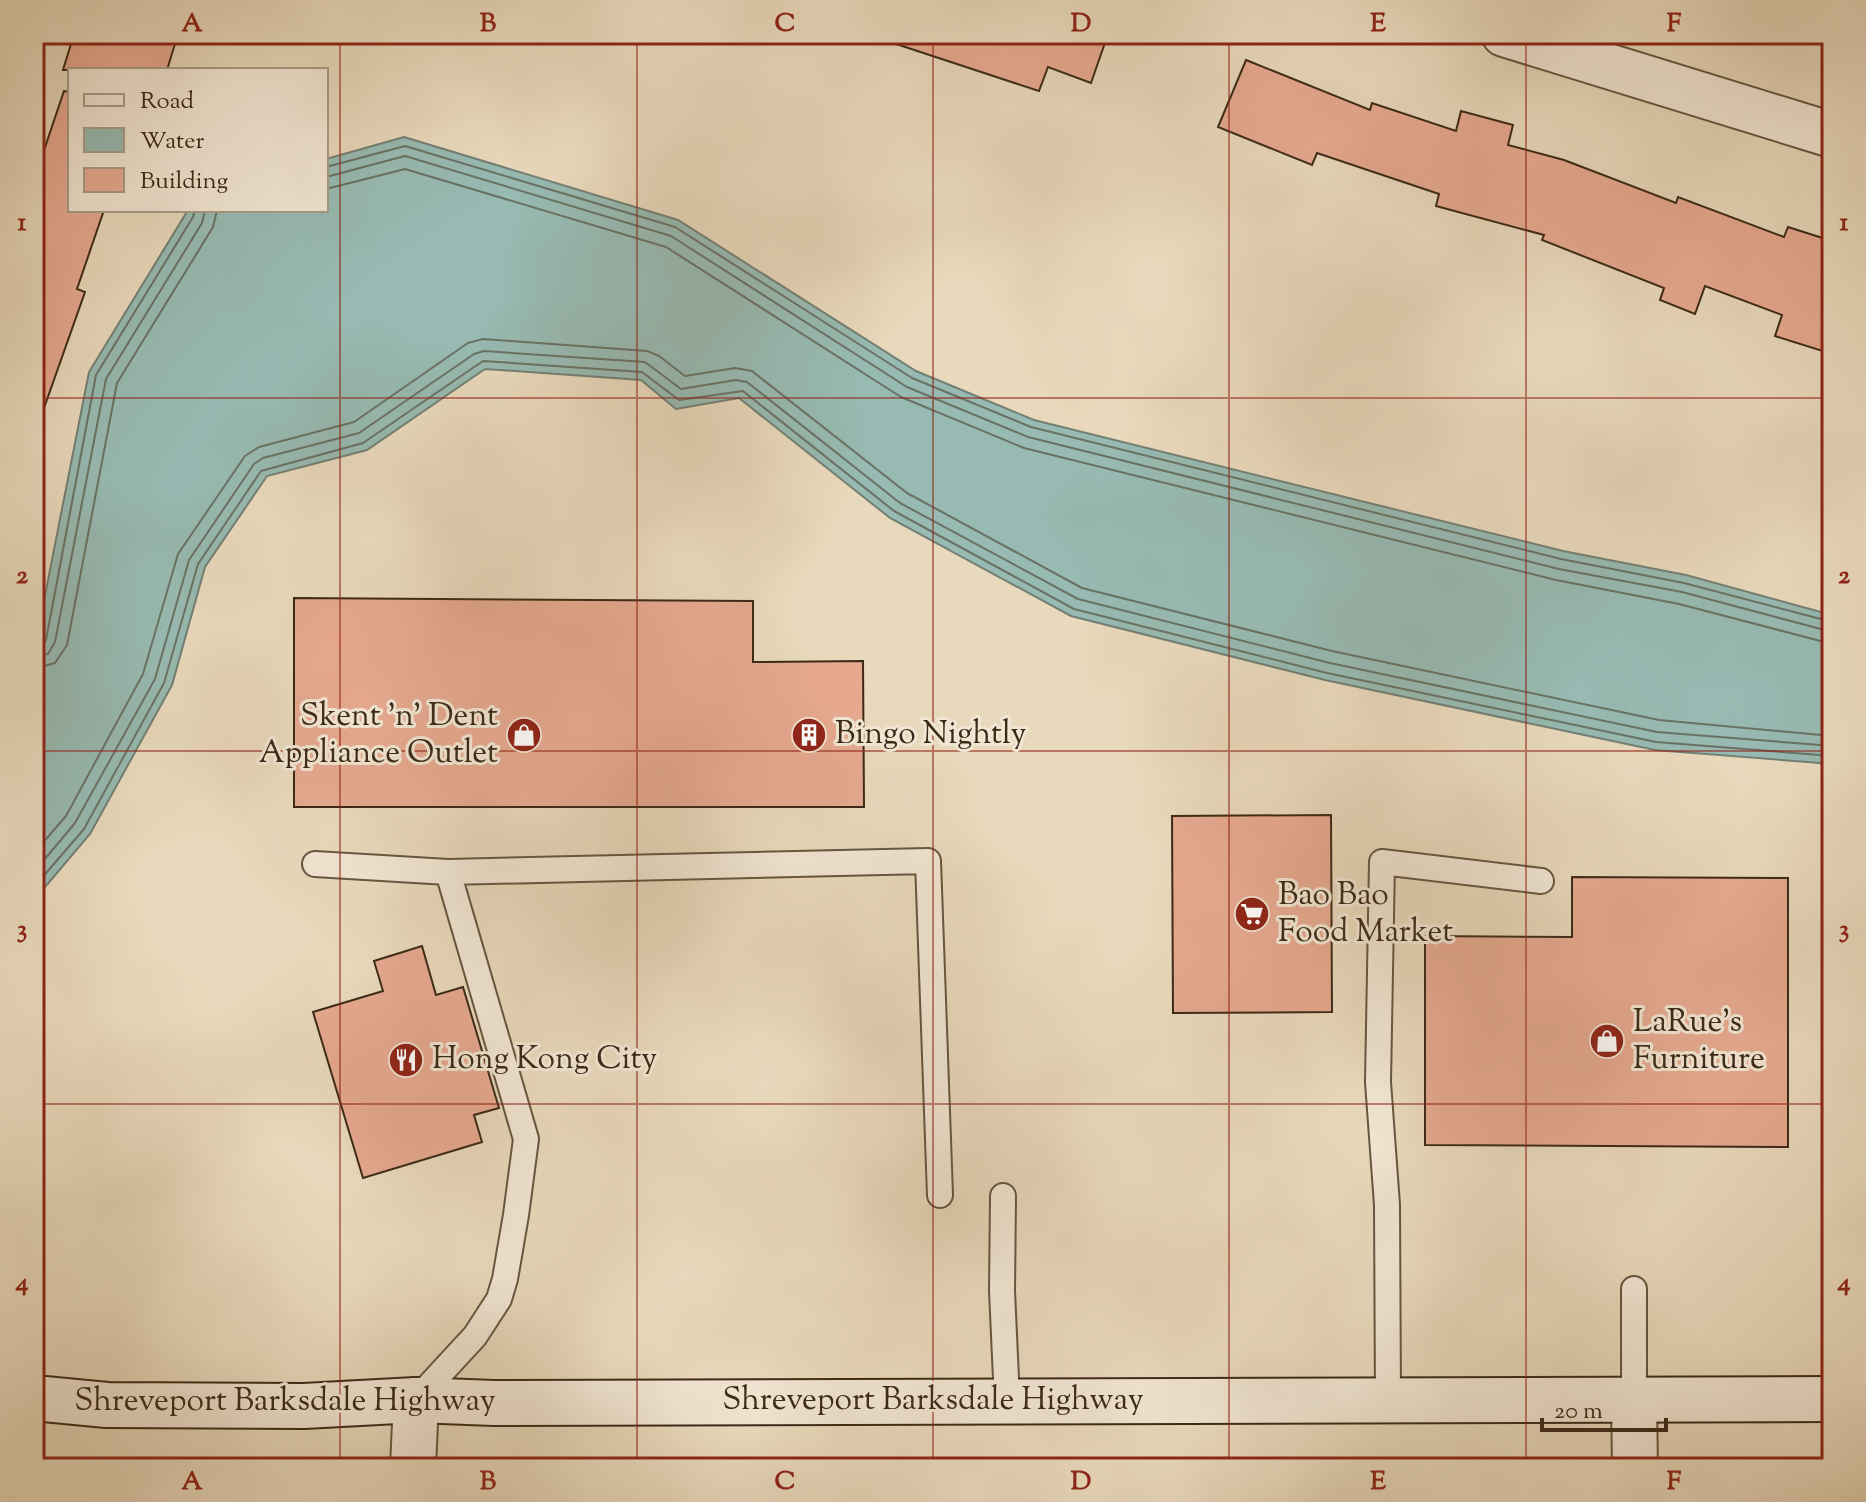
<svg xmlns="http://www.w3.org/2000/svg" width="1866" height="1502" font-family="'Sorts Mill Goudy',serif">
<rect width="100%" height="100%" fill="#e9d9bc"/>
<filter id="stains"><feTurbulence type="fractalNoise" baseFrequency=".0025" numOctaves="4"/><feColorMatrix values="0 0 0 0 .2 0 0 0 0 .09 0 0 0 0 .02 0 0 0 .5 -.17"/></filter>
<radialGradient id="worn" r=".72"><stop offset=".6" stop-color="#630" stop-opacity="0"/><stop offset="1" stop-color="#630" stop-opacity=".3"/></radialGradient>
<path fill="#97bab2" stroke="#738074" stroke-width="2" d="M404 137 678 220 916 371 1034 420 1563 551 1686 575 1832 615V774L1820 763 1655 750 1325 680 1071 616 890 518 739 398 676 409 641 380 485 369 367 450 267 476 205 567 172 685 90 834 34 900V651L89 372 188 210H326V159Z"/>
<g fill="none" stroke-linecap="round" stroke-linejoin="round">
<path stroke="#6a7264" stroke-width="2" d="M326 167 405 146 675 227 912 378 1031 427 1561 559 1684 583 1832 622
M326 177 405 156 671 236 907 387 1028 437 1559 569 1682 592 1832 632
M326 189 405 169 666 247 901 397 1024 448 1556 580 1679 604 1832 644
M34 647 41 646 46 640 96 375 193 217 195 210
M34 657 48 654 55 642 106 379 202 223 205 210
M34 669 55 663 67 645 117 383 213 227 217 210
M34 853 66 816 143 674 178 554 245 456 259 447 354 422 468 343 483 339 647 351 659 356 685 376 735 368 752 371 907 493 1082 588 1332 651 1659 720 1832 736
M34 872 75 823 155 679 189 560 254 464 263 458 359 433 474 354 484 351 645 362 681 389 736 380 747 382 900 503 1078 599 1330 663 1657 732 1820 745 1832 750
M34 887 84 829 164 683 198 564 261 471 363 443 483 361 642 372 679 400 743 391 894 511 1074 609 1327 673 1656 742 1820 755 1832 763"/>
</g>
<path fill="#e6a990" stroke="#3c2a17" stroke-width="2" d="M74 34H178L167 70H63Z
M888 34H1108L1091 83 1048 67 1039 91 887 41Z
M1246 60 1370 110 1372 103 1456 131 1461 111 1513 125 1508 145 1564 160 1676 203 1678 197 1784 237 1788 227 1832 241V354L1775 336 1782 315 1705 286 1695 314 1660 300 1664 288 1542 240 1544 235 1436 206 1439 194 1317 153 1312 165 1218 127Z
M64 91 70 92V210H104L77 289 85 292 39 422 34 421V180Z
M294 598 753 601V662L863 661 864 807H294Z
M1331 815 1332 1012 1173 1013 1172 816Z
M1572 877 1788 878V1147L1425 1145V936L1572 937Z
M422 946 436 995 463 987 499 1108 474 1115 482 1142 363 1178 313 1012 383 991 374 961Z"/>
<g fill="none" stroke-linecap="round" stroke-linejoin="round">
<g stroke="#675640" stroke-width="28">
<path id="service" d="M315 864 448 872 526 1139 516 1215 505 1279 499 1299 475 1336 416 1400
M448 872 928 861 940 1195
M1003 1196 1002 1291 1007 1401
M1634 1289V1401
M1388 1399 1387 1205 1378 1082 1382 862 1541 881"/>
</g>
<g stroke="#675640" stroke-width="48">
<path id="minor" d="M1504 34 1832 135
M1634 1401 1635 1468
M413 1468 416 1400"/>
</g>
<g stroke="#3c2a17" stroke-width="48">
<path id="secondary" d="M34 1398 107 1405 304 1406 416 1400 494 1403 1832 1399"/>
</g>
<use href="#service" stroke="#f1e6d3" stroke-width="24"/>
<use href="#minor" stroke="#f1e6d3" stroke-width="44"/>
<use href="#secondary" stroke="#f1e6d3" stroke-width="44"/>
</g>
<path fill="none" stroke="#8f2418" stroke-width="2" stroke-opacity="0.55" d="M340 34V1468M637 34V1468M933 34V1468M1229 34V1468M1526 34V1468M34 398H1832M34 751H1832M34 1104H1832"/>
<defs>
<g id="shop-disc" transform="scale(1.8)"><circle r="9.5" fill="#8f2418" stroke="#f1e6d3"/><path d="M-5-2.5h2.3a2.7 3.5 0 0 1 5.4 0H5L5.5 6h-11ZM-1.5-2.5h3a1.5 2.3 0 0 0-3 0Z" fill="#fff"/></g>
<g id="building-disc" transform="scale(1.8)"><circle r="9.5" fill="#8f2418" stroke="#f1e6d3"/><path d="M-4-6H4V6H1V3H-1V6H-4ZM-2.5-4.3h1.7v1.8h-1.7ZM.8-4.3h1.7v1.8H.8ZM-2.5-1h1.7V.8h-1.7ZM.8-1h1.7V.8H.8Z" fill="#fff"/></g>
<g id="supermarket-disc" transform="scale(1.8)"><circle r="9.5" fill="#8f2418" stroke="#f1e6d3"/><path d="M-6-5.5h2.5l.6 2H6L4.5 2H-2.5L-4.4-4H-6ZM-1.5 3.2a1.3 1.3 0 1 0 .1 0ZM3 3.2a1.3 1.3 0 1 0 .1 0Z" fill="#fff"/></g>
<g id="restaurant-disc" transform="scale(1.8)"><circle r="9.5" fill="#8f2418" stroke="#f1e6d3"/><path d="M-5-6h1v4h1v-4h1v4h1v-4h1v5L-1.5 .5V6h-2V.5L-5-1ZM5-6V6H3V1.5H1.5Q1.5-4 5-6Z" fill="#fff"/></g>
</defs>
<g fill-rule="evenodd">
<use href="#shop-disc" x="524" y="735"/>
<use href="#building-disc" x="809" y="735"/>
<use href="#supermarket-disc" x="1252" y="914"/>
<use href="#shop-disc" x="1607" y="1041"/>
<use href="#restaurant-disc" x="406" y="1060"/>
</g>
<g text-anchor="middle" dominant-baseline="central" stroke-width="6" stroke-linejoin="round" paint-order="stroke">
<g font-size="32" fill="#3c2a17" stroke="#f1e6d3" text-anchor="start">
<text x="498" y="717" text-anchor="end">Skent 'n' Dent<tspan x="498" dy="37">Appliance Outlet</tspan></text>
<text x="835" y="735">Bingo Nightly</text>
<text x="1278" y="896">Bao Bao<tspan x="1278" dy="37">Food Market</tspan></text>
<text x="1633" y="1023">LaRue's<tspan x="1633" dy="37">Furniture</tspan></text>
<text x="432" y="1060">Hong Kong City</text>
</g>
<g font-size="32" fill="#3c2a17" stroke="#f1e6d3">
<text x="933" y="1401">Shreveport Barksdale Highway</text>
<text x="285" y="1402">Shreveport Barksdale Highway</text>
</g>
</g>
<rect width="1866" height="1502" fill="none" stroke="#e9d9bc" stroke-width="88"/>
<rect x="68" y="68" width="260" height="144" fill="#f1e6d3" stroke="#a99b88" stroke-width="2"/>
<rect x="84" y="94" width="40" height="12" fill="#f1e6d3" stroke="#a99b88" stroke-width="2"/>
<text x="140" y="108" font-size="24" fill="#3c2a17">Road</text>
<rect x="84" y="128" width="40" height="24" fill="#97bab2" stroke="#a99b88" stroke-width="2"/>
<text x="140" y="148" font-size="24" fill="#3c2a17">Water</text>
<rect x="84" y="168" width="40" height="24" fill="#e6a990" stroke="#a99b88" stroke-width="2"/>
<text x="140" y="188" font-size="24" fill="#3c2a17">Building</text>
<path d="M1542 1418v12h124v-12" fill="none" stroke="#3c2a17" stroke-width="4"/>
<text x="1554" y="1418" font-size="24" fill="#3c2a17" stroke="#f1e6d3" stroke-width="6" paint-order="stroke">20 m</text>
<rect x="44" y="44" width="1778" height="1414" fill="none" stroke="#8f2418" stroke-width="3"/>
<g font-size="26" text-anchor="middle" font-weight="bold" fill="#8f2418">
<text x="192" y="31">A</text>
<text x="488" y="31">B</text>
<text x="785" y="31">C</text>
<text x="1081" y="31">D</text>
<text x="1378" y="31">E</text>
<text x="1674" y="31">F</text>
<text x="22" y="230">1</text>
<text x="1844" y="230">1</text>
<text x="22" y="583">2</text>
<text x="1844" y="583">2</text>
<text x="22" y="937">3</text>
<text x="1844" y="937">3</text>
<text x="22" y="1290">4</text>
<text x="1844" y="1290">4</text>
<text x="192" y="1489">A</text>
<text x="488" y="1489">B</text>
<text x="785" y="1489">C</text>
<text x="1081" y="1489">D</text>
<text x="1378" y="1489">E</text>
<text x="1674" y="1489">F</text>
</g>
<rect width="100%" height="100%" filter="url(#stains)"/>
<rect width="100%" height="100%" fill="url(#worn)"/>
</svg>
